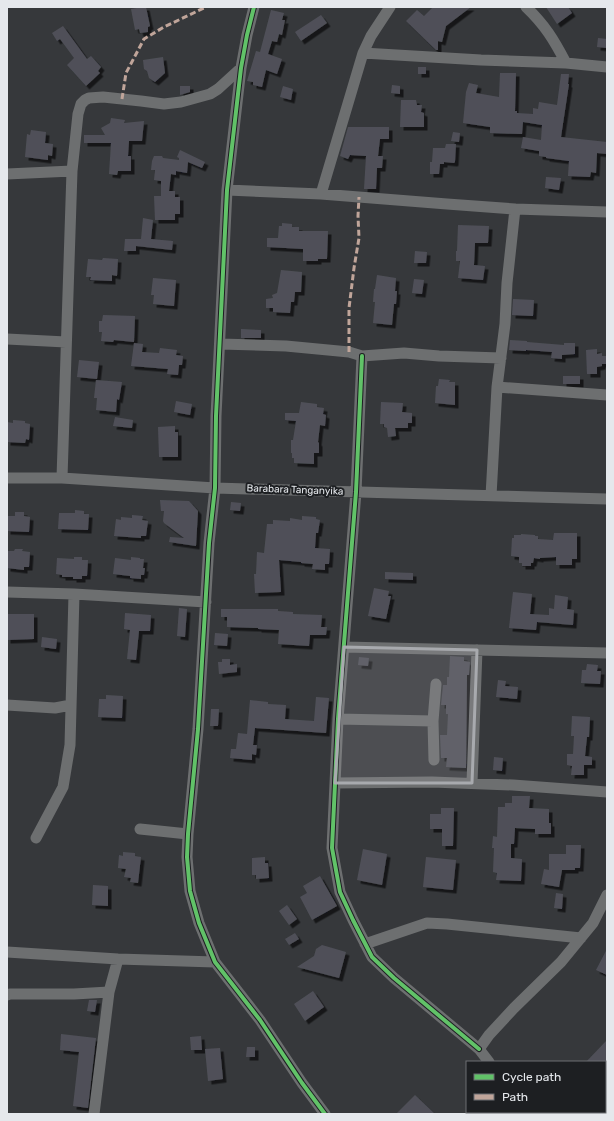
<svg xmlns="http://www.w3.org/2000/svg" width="614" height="1121" font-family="Rubik,sans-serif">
<defs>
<filter id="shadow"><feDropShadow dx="3.5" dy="3.5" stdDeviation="0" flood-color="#0009"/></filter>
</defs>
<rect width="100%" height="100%" fill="#36383b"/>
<path fill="#4f5058" filter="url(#shadow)" d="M142 7H146L150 26 148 27V32L140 33 139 29 135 30 131 9Z
M433 7H471L446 26 442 42 438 41V50H436L406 21 417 10 424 16Z
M546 7H568L572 13 557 24Z
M271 10 284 13 282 20H285L282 35 279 34 277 42 272 41 268 54 282 59 277 74 266 70 262 87 253 85V82L247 81 256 51 260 52Z
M321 15 327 23 301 41 295 32Z
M63 26 87 59 91 56 101 67 98 71 100 73 86 86 67 65 74 58 60 39 57 41 52 33Z
M598 38 607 39V48L597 47Z
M163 57 165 73 155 82 149 78 147 71 144 69 143 60Z
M418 67H426V74H418Z
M500 73H516L515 111H517V113L533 114V108L538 109 539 102 557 105 561 74H569L568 84H569L561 137 607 142V154L597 153 596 173 591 172 590 177 568 176 569 161 546 158V157L539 156V151L521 148 523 137 541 140 542 125 523 122 522 134 490 133V127L463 123 466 92 469 83 478 85 476 93 499 97Z
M392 85 400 86V94L391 93Z
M180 86H190V92L180 95Z
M283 86 293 89 291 100 280 97Z
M401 100H416L417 105H422L421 112 424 113V127H400Z
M111 118 125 120 124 123 144 121 142 141H129L128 156H131V171H118L117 175 109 174 111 143H84V135H105L101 128 110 123Z
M348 127H389V139H380L378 156H383L382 168H377L376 189H364L366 156 350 155 348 159 340 156Z
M31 130 46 132 45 143 53 144 52 156 48 155V160L25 157 27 134 30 135Z
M453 132 460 133 459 142 451 141Z
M446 144H456L455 162 454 163 444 162V164H440L439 174H430V162H432L433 148H445Z
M180 150 205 162 202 168 188 162 187 173 176 171V175L171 174 169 191H175V197H180V214H175V220H155L154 196H161V181L154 180 155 170H151L152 161 154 156H162L163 158 179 160V158L177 157Z
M546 177 561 178 559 190 545 188Z
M143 218 153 220 151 239 173 241 172 250 136 246V251H124L125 239H141Z
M282 223 292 224V227H299V231H328L327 259H318V261H303V249L267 247V238H278L279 226H282Z
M458 225 489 226 488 243H475L474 265 485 266 483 280 458 278 460 261H456V251H457Z
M415 251 427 252 426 263H414Z
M103 258 118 259 117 276 112 275V281L90 280 91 277H86L88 259 102 260Z
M281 270 302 272 301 292H295L294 302H291L290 313 273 312V308H266V299L273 298 272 295 277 293Z
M377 275 396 278 395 291H397L396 304H394L392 325 373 323 375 302H373L374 289H375Z
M153 278 176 280 174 306 153 304 154 295H151Z
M414 279 424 280 422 294 412 293Z
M513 299 534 300 533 316 512 315Z
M103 315 135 316 134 342 114 340 113 342 101 341 102 332H99V321H102Z
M241 329 261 330V338H241Z
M510 340 527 341V342L564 345V343H575V354L562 355V359L551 358 552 352 526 350V351L509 350Z
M134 343 143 344 142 352 159 353 160 348 177 350 176 355 183 356 182 365H179L178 375 167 374 168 369 131 366Z
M597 349V354L602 353V356H606V364H602V366L597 367V374H587L586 350Z
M79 360 99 362 97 379 77 377Z
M563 376H580V384H563Z
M439 379 450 380 449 382H455V405L435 403 436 386H438Z
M96 380 122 382 119 400 117 399 116 412 96 410 97 398H94Z
M176 401 192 404 190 415 174 412Z
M301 402 317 404V407L324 408 323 414 326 415 325 426 320 425 318 442 319 443V453H314V464L294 463V458H292V453H291V440H293L296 421 285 420V413H299Z
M381 402 403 403 402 412 412 413V423H408V428H395L396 436 388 437 387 428 384 427V424H380Z
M115 417 133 420 132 428 113 426Z
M13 420 25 421V423L30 424 29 440 26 439 25 443 7 442V422L13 423Z
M175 426V432H178V457H159L158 427Z
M160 500 189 501 198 511 196 546 169 542 170 537 184 538 164 523 163 521 164 511H161Z
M231 502 241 503 240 511 230 510Z
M75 510 84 511V514H89L88 530 58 529 59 513H75Z
M15 512H24V516L30 517 29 532 7 531V516H15Z
M132 515 143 516 142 520 148 521 146 536H141V538L114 536 116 519 121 520V517L132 518Z
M302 516 316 517V519L320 520 318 533H316L315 548 330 549 329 564H325V570L312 569 313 564 301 563V562L279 560 281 592 255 593 254 574H256L257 552 264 553 267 524H273V520L290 521V518L302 520Z
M554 533H577V559H572V565H556V557L540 558V559L534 558 533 563H531V566H522V563H519V557L511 556 512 538H514V535H521V534L535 535V536H538V539L553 540Z
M15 549H23L22 551 30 552 29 567H24V570L7 568V551H14Z
M74 557H82V560H88L87 576H82V579H73V577H62V575L56 574 57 558 74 559Z
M131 557 140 558V559H144L143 568H145L144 575H141V579L130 578V576L113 574 115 558 131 560Z
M385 572 413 573V580L385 579Z
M374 588 389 591 388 596H391L386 619 368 616Z
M513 592 532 594 530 614 549 615V608L554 609 555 595 568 597 567 609 574 610 573 625 537 622 536 630 509 628Z
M179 608 187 609 185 637 177 636Z
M221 609H278V611L293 612V614L322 615 321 627H327L326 635H310L309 646 278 644 279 630 258 629V628L227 627V617H221Z
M125 613 151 615 150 631H139L136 660 127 659 130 630 124 629Z
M7 614H34V639L7 640Z
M215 633 228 634 227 646 214 645Z
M42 637 57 639 56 649 41 647Z
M450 656 464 657V661L470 662 469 675H467L466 768 446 767 447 758H441L440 735H447L448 714H446V705H441L443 685H447V677H449Z
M359 657 369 658 368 666 358 665Z
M222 659H230V665L237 664V672L219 674 218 662H222Z
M587 664 598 665 597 671H601L600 684 581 683 582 670H586Z
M498 680 506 681 505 686 518 687 517 699 496 697Z
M106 695 123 696 122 718 98 717 99 699H106Z
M316 697 329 698 326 733 255 728 253 745H257L256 755 252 754V760L230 758 231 749H236L238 733 247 734 250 700 268 702V704L286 705 285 719 314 721Z
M211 709H219L218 726H210Z
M572 716 590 717 589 737H587L585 756 592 757V765H584V775H571L572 766 567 765V754H573L574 736H571Z
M494 757 503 758 502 771 493 770Z
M512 796H530L529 808 549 809V823H551V834H535V829L515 828 514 844H511V858L522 859 521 881 496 880 497 873 493 872 494 848H492L493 836 497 837 498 807H505V803H512Z
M441 808H454L453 846H442V829H430V814H441Z
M566 845H581L580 868H575V870H562L559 887 541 884 544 869 549 870V854H566Z
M363 849 387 854 382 885 357 880Z
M123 852 135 853V856L141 857 138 883 130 882 131 878 124 877 126 869 118 868 119 855 123 856Z
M265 857V863H268L269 878 256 879V875H252V858Z
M426 857 456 860 453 890 423 887Z
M320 876 337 906 312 920 300 897 307 893 303 886Z
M93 885 108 886V906L92 905Z
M556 893 563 894 562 909 554 908Z
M287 905 297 919 289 925 279 911Z
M295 933 299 939 289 945 285 939Z
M322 945 346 952 339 978 297 967 314 956 316 949Z
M607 949V975L596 970Z
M313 991 324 1007 305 1021 294 1004Z
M89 1000H97L95 1012 87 1011Z
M61 1034 96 1038 88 1108 73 1106 79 1052 60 1050Z
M201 1036 202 1050H191L190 1037Z
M607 1040V1062H586Z
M247 1047H255V1057H246Z
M220 1048 223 1079 208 1081 205 1049Z
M415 1095 435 1114H396Z"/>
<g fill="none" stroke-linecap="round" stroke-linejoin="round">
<path stroke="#6d6f70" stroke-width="11" d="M254 7 247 35 241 68 227 190 216 416 215 488 209 543 198 729 188 834 187 857 190 891 199 923 215 962 260 1020 302 1083 325 1114
M526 7C545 25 554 40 566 63
M363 53 481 60 566 63 607 67
M7 174 72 171
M227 190 321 194 447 204 515 209 607 212
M321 194 363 53 371 36 390 7
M7 339 66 342
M220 344 286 346 349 352 362 356 404 353 439 356 501 358
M362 356 356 492 338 719 332 848 340 892 353 920 372 957 394 978 479 1049
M497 387 607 395
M7 478H62L215 488 607 499
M62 478 72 171 78 114 81 104 85 100 89 98 103 97 141 101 164 104 181 102 210 94 218 89 241 68
M491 496 497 387 505 324 507 283 515 209
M7 592 74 594 206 602
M344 647 607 653
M7 705 55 708 71 705
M338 719 433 721
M434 760 433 721 436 684
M335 783 432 782 513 785 607 792
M472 783 477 650
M140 829 188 834
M36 838 63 787 70 745 74 594
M365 944 427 923 447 924 581 938
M7 952 118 959 215 962
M7 995 10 994H74L109 992
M489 1062 479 1049 489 1035 514 1008 561 962 593 923 607 895
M539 1112 541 1114
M94 1114 109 992 118 959"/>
<path stroke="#c0a59a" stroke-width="3" stroke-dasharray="6 3" stroke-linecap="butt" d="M122 99 126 73 144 39 164 27 206 7
M349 352V308L354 268 359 238 358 216 359 197"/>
<g stroke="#1d1f22" stroke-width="6">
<path id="cycleway" d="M254 7 247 35 241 68 227 190 216 416 215 488 209 543 198 729 188 834 187 857 190 891 199 923 215 962 260 1020 302 1083 325 1114
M362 356 356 492 338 719 332 848 340 892 353 920 372 957 394 978 479 1049"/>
</g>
<use href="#cycleway" stroke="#61c268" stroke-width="4"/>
</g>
<path fill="#a8aaae" fill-opacity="0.2" stroke="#a8aaae" stroke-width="3" stroke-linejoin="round" d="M344 647 477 650 472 783H335Z"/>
<g text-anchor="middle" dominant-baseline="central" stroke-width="4" stroke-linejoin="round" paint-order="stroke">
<g font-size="10" fill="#e5e8ec" stroke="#1d1f22">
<text transform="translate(295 490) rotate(2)">Barabara Tanganyika</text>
</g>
</g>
<rect width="614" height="1121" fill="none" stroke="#e5e8ec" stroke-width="16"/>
<rect x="466" y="1061" width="140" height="52" fill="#1d1f22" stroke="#6d6f73"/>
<rect x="474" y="1074" width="20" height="6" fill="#61c268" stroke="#6d6f73"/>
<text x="502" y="1081" font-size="12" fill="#e5e8ec">Cycle path</text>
<rect x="474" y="1094" width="20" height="6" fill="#c0a59a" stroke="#6d6f73"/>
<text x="502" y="1101" font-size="12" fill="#e5e8ec">Path</text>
</svg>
